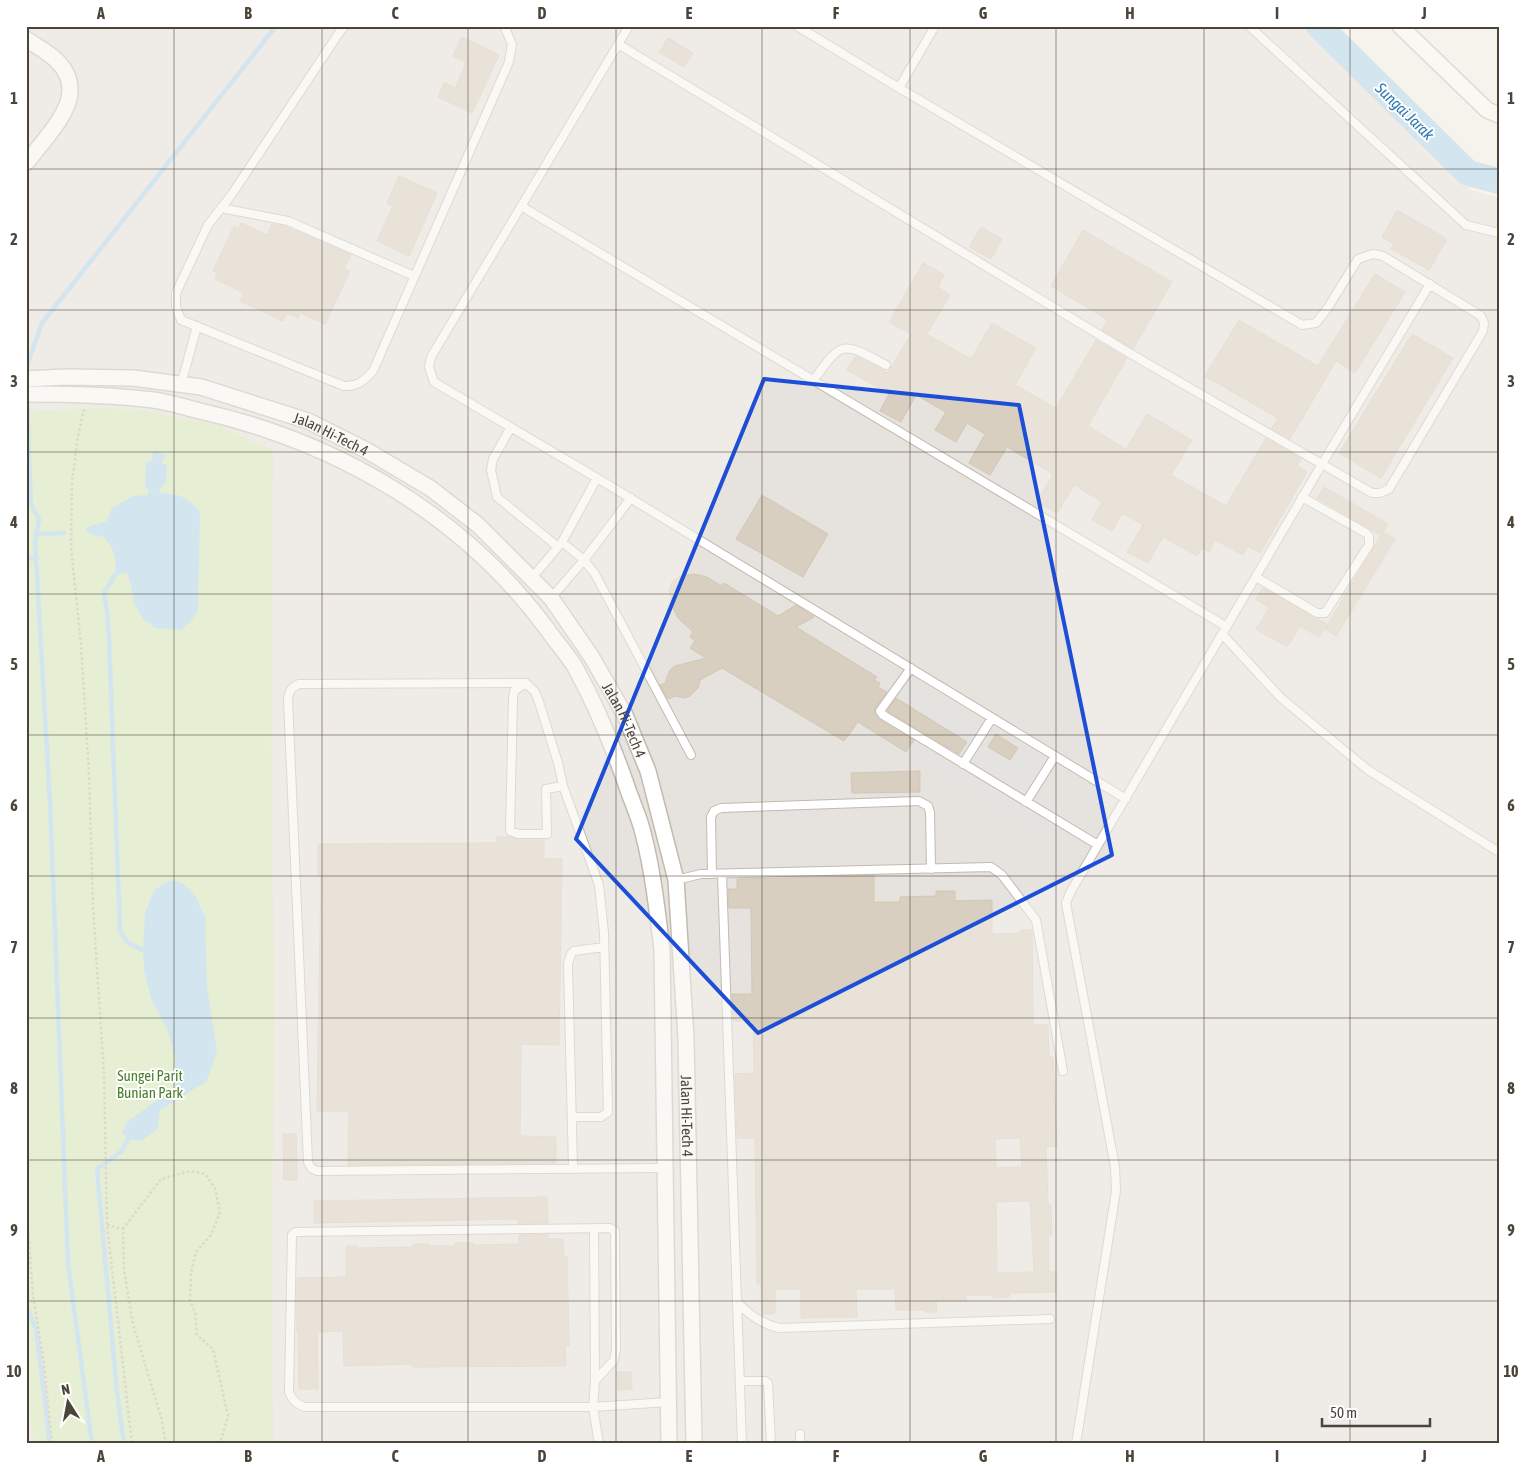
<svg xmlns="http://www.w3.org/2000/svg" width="1525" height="1470" font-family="'Asap Condensed',sans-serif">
<rect width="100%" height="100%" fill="#f6f3ec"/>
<path fill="#e6e2dd" d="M26 26H1304L1471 190 1499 198V1444H26Z"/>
<path fill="#d2eab5" d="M98 408 140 410 219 426 273 451 271 744 274 1002 272 1252 273 1444H34L26 1379V411Z"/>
<path fill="#e5e3e0" d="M482 459 568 507 551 544 485 498 479 489Z
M1320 479 1405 530 1332 650 1246 601Z
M891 673 1057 763 1037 792 1082 814 1062 848 857 731Z"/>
<path fill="#a9d4f2" d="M153 451 166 454 161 463 167 465 166 482 162 486 159 493C179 494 187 496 200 512L198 610 190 622 181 630 155 628 143 619 134 603 131 585 127 573 115 575C117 557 115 551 104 537L92 535 85 530 90 526 107 521 112 508 133 496 148 495 149 490 145 486 146 462 152 460Z
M171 880 182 883 195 895 205 917 207 986 217 1051 207 1081 160 1110 158 1128 143 1140H128L122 1132 127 1122 175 1087V1057L168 1031 151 999 144 969 143 950 145 913 154 890Z"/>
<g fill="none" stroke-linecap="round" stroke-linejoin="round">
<path stroke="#a9d4f2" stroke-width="4.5" d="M27 377V365L42 323 276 26
M27 397 31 505 39 519 35 542 50 802 68 1263 92 1444
M36 534 64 533
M26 558 37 559
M115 575 104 593 107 612 109 639 120 931 128 943 143 950
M26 1306 36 1329 50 1444
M124 1444 117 1392 97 1169 121 1152 128 1140"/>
<path stroke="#a9d4f2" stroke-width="26" d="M1319 26 1468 173 1499 181"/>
</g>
<path fill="#d8cfc1" stroke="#d3c7b4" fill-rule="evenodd" d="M462 37 499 55 472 113 438 97 444 83 455 88 466 63 453 56Z
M668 38 693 53 684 67 659 52Z
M399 176 437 193 409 256 377 241 393 206 387 203Z
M1397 210 1447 239 1429 270 1391 249 1394 244 1382 237Z
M241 223 267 235 272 224 284 226 351 255 344 269 350 271 325 324 300 313 298 318 287 313 283 321 240 301 244 293 215 279 218 273 213 271 234 226 239 229Z
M981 227 1002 239 991 259 969 247Z
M1083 230 1172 282 1133 349 1102 330 1108 320 1051 286Z
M923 263 944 275 938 287 950 295 927 334 971 359 992 323 1036 348 1015 385 1056 408 1096 340 1127 358 1088 426 1126 449 1147 414 1192 440 1171 475 1226 506 1266 438 1301 459 1297 466 1307 472 1260 553 1248 546 1243 555 1215 540 1209 552 1202 548 1197 556 1163 537 1148 563 1127 552 1143 525 1122 513 1112 531 1092 520 1102 502 1074 485 1057 513 1037 502 1053 474 1007 447 990 475 969 463 985 434 967 423 956 442 935 430 946 412 916 395 901 422 880 411 889 394 847 370 855 356 888 373 911 334 889 322Z
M1375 274 1405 292 1355 373 1336 361 1290 439 1271 429 1278 418 1205 376 1239 320 1318 366Z
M1412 334 1453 358 1381 478 1339 453Z
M1324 487 1388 524 1383 532 1395 539 1336 636 1325 629 1381 535 1317 498Z
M762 495 828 534 803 577 736 539Z
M694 574 707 577 722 586 724 583 778 616 796 605 814 617 796 627 877 677 874 680 880 683 878 687 887 692 875 708V714L880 720 914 740 906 752 858 722 844 741 722 668 700 680 698 688 690 696 684 698 675 696 668 699 660 685 665 683 670 670 675 666 706 658 690 648 695 641 690 637 693 632 678 618 674 610 669 590 672 582 680 576Z
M1263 588 1327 624 1319 637 1300 626 1287 647 1256 629 1269 608 1256 599Z
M896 698 967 742 959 754 887 711Z
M996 734 1018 748 1010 760 988 747Z
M920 771V792L852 793 851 773Z
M497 837H510L518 840H544V859H562L559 1045 521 1044 520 1136 556 1137V1163L348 1165 349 1111H317L321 875H318V844L497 843Z
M874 876V902H900V897L936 896V891H955V901L992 900V934L1021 933V930H1032L1033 1025H1048L1049 1057H1053L1057 1146 1046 1147 1048 1205H1051L1052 1236H1048L1049 1272H1056V1292L1009 1293V1297L992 1298V1295H966V1301H936L937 1312H925V1310H896L895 1289H856L857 1317 801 1318V1289H775V1314H762L761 1284H757L755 1138H737L735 1074 754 1073 753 1021H733L732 994H752L751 908H729L728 889H737V879ZM1020 1138 1022 1167 996 1168 995 1139ZM1030 1201 1034 1272 997 1273 996 1202Z
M283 1134H296L297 1180H284Z
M547 1197 548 1223 518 1224V1219L314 1223V1201Z
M548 1234V1239H563L564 1257H567L569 1346H565L566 1366 413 1367V1364L344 1366 343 1331 317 1332 318 1389H299L298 1332H297V1278L346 1277V1246H357V1248L413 1247V1244H429V1246H455V1243H473V1245L519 1244V1235Z
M617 1372H631L632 1389 618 1390Z"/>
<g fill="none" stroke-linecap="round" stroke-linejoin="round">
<g stroke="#c2bbae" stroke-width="10">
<path id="lane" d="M345 26 341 30 232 194 208 225 176 293V307L181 320 344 386C357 387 364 381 373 371L509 62 512 44 504 26
M629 26 431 357 429 367 434 382 597 478 1126 799
M1249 26 1466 225 1499 233
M618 44 1131 354 1372 493H1380L1389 489 1483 331 1484 323 1481 316 1383 256 1373 254 1358 259 1327 309 1316 323 1302 325 899 88 797 26
M899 88 935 26
M521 206 1227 627
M221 208 288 221 414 276
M813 381C843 339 842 342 886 365
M181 385 197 326
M511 427 493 459 491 470 497 497 558 547
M562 542 584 560 595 574 691 755
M1256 577 1317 613H1325L1369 545V536L1366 533 1302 497
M532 578 562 542 597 478
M551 598 584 560 631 498
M1222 634 1281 698 1368 770 1499 852
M911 668 880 711 883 715 1098 845
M526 683 514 691 513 698 510 831 518 834H547L546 789 563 786
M963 764 992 718
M1026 802 1055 756
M712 874 711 817 714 811 721 808 919 801 928 806 930 812 931 869
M722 874 742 1444
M676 880 701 874 991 867 1002 875 1036 920 1063 1071
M572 1117H601L608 1112 604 933 599 885 563 786 558 763 540 705 535 692 526 683 299 684C290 688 289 692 288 700L308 1162 311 1168 317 1171 666 1168
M573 1169 568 964 571 954 574 951 604 947
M594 1228 595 1381 593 1407 599 1444
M737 1302C749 1315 762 1324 779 1328L1050 1319
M595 1381 614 1360 616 1350 615 1231 610 1228 295 1232 292 1235 289 1392C292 1400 297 1405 305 1407H593L668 1402
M740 1381H765L768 1383 771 1444
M800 1434V1444
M1076 1444 1116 1191 1115 1167 1066 903 1071 891 1322 464 1430 284"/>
</g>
<g stroke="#c2bbae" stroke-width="18">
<g id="street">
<path d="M1400 26 1487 110 1499 115"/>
<path d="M26 39C36 46 50 53 58 62 65 69 70 79 70 90 71 113 40 145 26 163"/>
<path id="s1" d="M26 379 65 377 133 378 201 387 308 421 366 450 430 488 478 525 551 598 591 656 625 715 648 771 676 880 686 1038 694 1444"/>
<path d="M26 394C68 394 112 395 153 400 169 402 184 407 200 411 337 442 463 515 547 629 556 642 567 654 575 667 596 705 612 744 626 784 631 800 639 816 643 833 653 871 657 910 662 949L669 1444"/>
</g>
</g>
<path stroke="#c4b79f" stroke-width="2.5" stroke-dasharray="2.5 2.5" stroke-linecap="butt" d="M84 409 77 442 72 483 71 547 81 645 89 774 93 907 104 1074 107 1225 132 1444
M26 1202 33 1295 44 1365 52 1444
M107 1225 123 1229
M166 1444 161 1417 133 1324 124 1270 123 1229 161 1179 190 1171 205 1174 215 1188 220 1212 211 1235 196 1252 191 1273 190 1300 195 1313 197 1335 213 1349 228 1416 220 1444"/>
<use href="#lane" stroke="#fff" stroke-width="8"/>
<use href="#street" stroke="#fff" stroke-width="15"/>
</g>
<path d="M0 0H1525V1470H0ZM764 379 1019 405 1112 855 758 1033 576 839Z" fill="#f6f3ec" fill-opacity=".55" fill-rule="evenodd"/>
<path fill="none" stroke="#1d4ed8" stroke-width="4" stroke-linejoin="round" d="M764 379 1019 405 1112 855 758 1033 576 839Z"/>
<path fill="none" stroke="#4b4439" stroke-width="1" stroke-opacity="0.55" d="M174 26V1444M322 26V1444M468 26V1444M616 26V1444M762 26V1444M910 26V1444M1056 26V1444M1204 26V1444M1350 26V1444M26 169H1499M26 310H1499M26 452H1499M26 594H1499M26 735H1499M26 876H1499M26 1018H1499M26 1160H1499M26 1301H1499"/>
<g text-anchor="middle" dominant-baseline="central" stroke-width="4" stroke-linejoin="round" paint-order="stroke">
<g font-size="15" fill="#4b4439" stroke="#fff">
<text stroke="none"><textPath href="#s1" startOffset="314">Jalan Hi-Tech 4</textPath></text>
<text stroke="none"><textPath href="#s1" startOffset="734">Jalan Hi-Tech 4</textPath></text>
<text stroke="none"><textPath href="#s1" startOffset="1139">Jalan Hi-Tech 4</textPath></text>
</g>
<g font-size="15" fill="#4a7f2a" stroke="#fff">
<text x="150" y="1075">Sungei Parit<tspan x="150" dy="17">Bunian Park</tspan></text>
</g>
<g font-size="16" font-style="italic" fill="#2e7ab2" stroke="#fff">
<text transform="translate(1405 111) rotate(44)">Sungai Jarak</text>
</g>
</g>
<rect width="1525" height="1470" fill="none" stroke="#ffffff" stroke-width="55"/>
<g transform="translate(68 1402) rotate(349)" stroke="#ffffff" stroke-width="4" paint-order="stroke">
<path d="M0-4L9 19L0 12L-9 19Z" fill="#4b4439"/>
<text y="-8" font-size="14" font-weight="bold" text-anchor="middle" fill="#4b4439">N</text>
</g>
<path d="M1322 1418v8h108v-8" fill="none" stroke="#4b4439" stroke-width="2.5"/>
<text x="1330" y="1418" font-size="15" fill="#4b4439" stroke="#ffffff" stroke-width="4" paint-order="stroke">50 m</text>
<rect x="28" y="28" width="1470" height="1414" fill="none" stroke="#4b4439" stroke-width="2"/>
<g font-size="16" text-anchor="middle" font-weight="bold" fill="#4b4439">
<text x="101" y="19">A</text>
<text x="248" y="19">B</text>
<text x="395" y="19">C</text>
<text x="542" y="19">D</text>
<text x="689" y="19">E</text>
<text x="836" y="19">F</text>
<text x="983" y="19">G</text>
<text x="1130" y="19">H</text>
<text x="1277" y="19">I</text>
<text x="1424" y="19">J</text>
<text x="14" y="104">1</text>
<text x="1511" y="104">1</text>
<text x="14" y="245">2</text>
<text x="1511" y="245">2</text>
<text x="14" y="387">3</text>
<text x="1511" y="387">3</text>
<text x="14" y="528">4</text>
<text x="1511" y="528">4</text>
<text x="14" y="670">5</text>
<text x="1511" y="670">5</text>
<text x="14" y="811">6</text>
<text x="1511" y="811">6</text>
<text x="14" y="953">7</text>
<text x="1511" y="953">7</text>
<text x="14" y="1094">8</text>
<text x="1511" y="1094">8</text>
<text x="14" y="1236">9</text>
<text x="1511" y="1236">9</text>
<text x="14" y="1377">10</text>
<text x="1511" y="1377">10</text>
<text x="101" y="1462">A</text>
<text x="248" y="1462">B</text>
<text x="395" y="1462">C</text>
<text x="542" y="1462">D</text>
<text x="689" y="1462">E</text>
<text x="836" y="1462">F</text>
<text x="983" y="1462">G</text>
<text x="1130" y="1462">H</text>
<text x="1277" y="1462">I</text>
<text x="1424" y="1462">J</text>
</g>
</svg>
